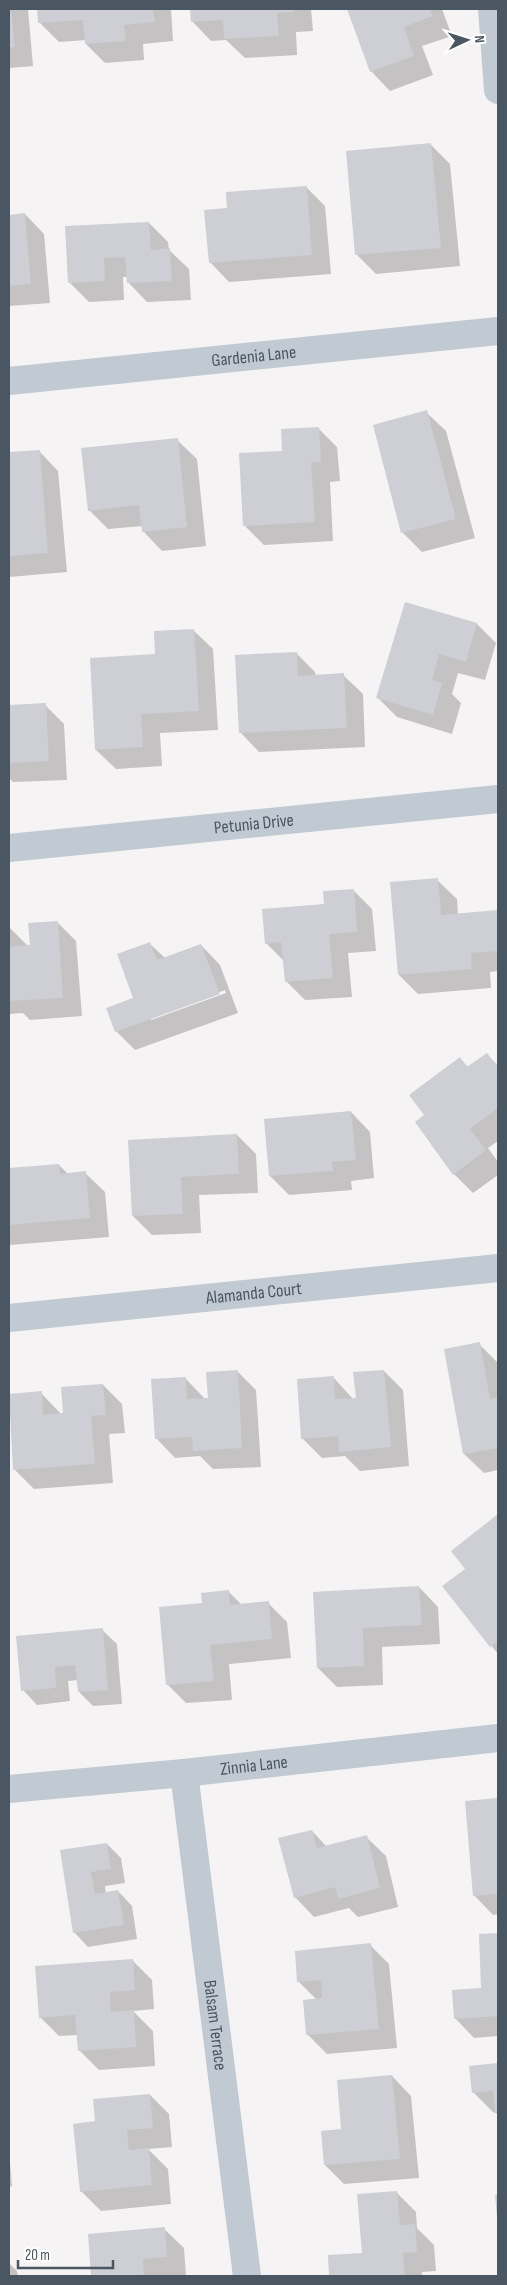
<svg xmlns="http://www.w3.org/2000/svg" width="507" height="2285" viewBox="0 0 507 2285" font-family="'Sofia Sans Condensed',sans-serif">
<rect width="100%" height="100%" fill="#f5f3f3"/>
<path fill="#0003" fill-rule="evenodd" d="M9 9H28L33 66 9 68Z
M38 9H171L173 41 143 44 144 60 105 63 86 44V40L59 42 40 23Z
M191 9H311L313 31 296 32 297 55 245 58 226 40 211 41 192 21Z
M348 9H442L452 36 422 46 433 75 390 91 371 71Z
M430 144 450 164 460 266 376 274 357 255 347 152Z
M306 187 325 206 331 274 229 282 210 262 228 209Z
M25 214 44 234 50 303 9 306V216Z
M149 223 168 242 169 250 189 269 191 300 147 302 128 282 127 277H123L124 300 89 302 70 283Z
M426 412 446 431 475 538 422 552 403 533 374 426Z
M318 428 337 447 340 481 330 482 333 541 264 545 245 526 283 452Z
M177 440 197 459 206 546 162 551 143 531 142 526 108 529 89 510Z
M39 451 58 471 67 572 9 577V453Z
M477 624 496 643 485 680 458 673 452 694 461 703 452 734 397 717 378 698Z
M193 630 213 649 218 730 160 733 162 766 116 769 96 750Z
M296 653 315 672 316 676 343 675 363 694 365 747 259 752 240 732Z
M45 705 64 724 67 780 13 782 9 778V706Z
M437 880 457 899 458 915 498 911V971L490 972 491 988 418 994 399 975Z
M353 890 372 909 376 951 348 953 352 997 305 1000 286 981 284 961 266 943Z
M57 922 76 941 82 1016 30 1020 23 1013 9 1014V927L27 945 32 946Z
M150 944 165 958 201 945 220 965 238 1013 135 1050 116 1031 134 999ZM225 990 226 993 151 1020V1017Z
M487 1054 498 1066V1141L488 1148 498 1162V1175L473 1193 454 1174 426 1115 460 1059 469 1068Z
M351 1112 370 1132 374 1178 351 1181 352 1190 289 1195 270 1176Z
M237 1135 256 1154 258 1193 199 1195 201 1233 152 1235 133 1216 129 1141Z
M59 1165 68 1174 85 1173 105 1192 109 1237 10 1245 9 1169Z
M479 1344 498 1363V1470L484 1473 464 1454Z
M237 1371 256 1390 261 1467 213 1469 200 1456 175 1458 156 1438 186 1379 205 1399H209Z
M384 1371 403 1390 409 1466 360 1471 345 1456 322 1458 303 1439 333 1377 353 1399H357Z
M103 1385 122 1404 125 1433 109 1434 113 1483 34 1489 15 1470 9 1396 41 1393 61 1414H65Z
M498 1515V1654L444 1587 467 1569 453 1552Z
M419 1587 438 1607 440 1644 382 1647 383 1685 337 1687 318 1668 314 1593Z
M229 1592 242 1605 268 1603 287 1622 291 1658 229 1664 232 1700 186 1703 167 1684 203 1604Z
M102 1630 117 1644 122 1704 93 1706 79 1692 78 1680 68 1681 70 1701 37 1705 23 1690Z
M498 1799V1914L493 1915 474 1895 466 1802Z
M312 1831 327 1847 366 1837 386 1856 398 1907 358 1917 349 1908 314 1917 295 1897Z
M107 1844 121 1858 125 1883 105 1886 106 1893 118 1891 132 1906 137 1939 88 1947 74 1932 61 1851Z
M498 1934V2036L474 2038 455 2018 483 1989 480 1936Z
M370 1945 389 1964 397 2048 327 2054 308 2035 304 2001 317 2000 299 1982 296 1952Z
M132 1960 152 1980 154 2009 133 2011 153 2031 155 2066 99 2070 80 2051 78 2035 59 2036 40 2017Z
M498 2064V2114L493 2112 473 2092 471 2067Z
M392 2076 411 2096 419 2178 344 2184 325 2165 342 2130Z
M150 2095 169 2114 172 2147 148 2149 168 2169 171 2204 101 2211 81 2191 96 2122Z
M9 2152 12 2186 9 2187Z
M396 2192 416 2212 417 2228 434 2245 436 2271 422 2272V2276H331L329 2256 363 2254Z
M164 2229 184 2248 186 2276H93L89 2235Z
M9 2263 17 2271 18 2276H9Z"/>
<path fill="#cdcfd5" d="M9 9H11L15 47 9 48Z
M37 9H153L155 22 124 25 126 41 85 44 83 20 38 23Z
M190 9H294V12L277 13 279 36 224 39 223 20 191 22Z
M347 9H430L433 16 404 27 414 56 370 72Z
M431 143 441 248 355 255 346 151Z
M307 186 312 255 209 263 204 210 227 208 226 192Z
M25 213 31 284 9 286V215Z
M149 222 151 250 170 248 172 281 127 283 125 257 104 258 105 281 68 283 65 226Z
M427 410 456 519 401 533 373 425Z
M319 427 321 462 311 463 315 522 243 526 239 453 282 451 281 429Z
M178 438 187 527 142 532 139 505 88 511 81 448Z
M40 450 48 553 9 556V452Z
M405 602 477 623 466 662 439 654 432 680 442 683 433 715 376 698Z
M194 629 199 711 141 714 143 747 95 750 90 658 155 654 154 631Z
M297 652 298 676 344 673 347 728 239 733 235 655Z
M46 703 49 761 9 763V705Z
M438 878 441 915 498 910V951L471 953 472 969 398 975 390 882Z
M354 889 357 932 329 934 333 978 285 982 281 942 265 944 262 909 324 904 323 891Z
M58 921 63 998 9 1001V947L30 945 28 923Z
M150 942 157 960 201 944 220 994 115 1032 106 1008 133 998 117 954Z
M487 1053 498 1068V1108L470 1129 486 1150 453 1175 415 1122 424 1115 409 1095 460 1057 467 1067Z
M351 1111 356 1160 332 1162 333 1171 269 1176 264 1119Z
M237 1134 239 1174 181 1177 183 1214 132 1216 128 1140Z
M59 1164 60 1174 86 1171 90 1218 9 1225V1168Z
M480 1342 490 1399 498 1397V1448L463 1454 444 1349Z
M238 1370 242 1448 193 1451 192 1437 155 1439 151 1379 186 1377 187 1399 208 1398 206 1372Z
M384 1370 391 1447 339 1452 338 1436 301 1439 297 1379 334 1376 335 1399 356 1398 353 1372Z
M103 1384 106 1415 91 1416 95 1464 13 1470 9 1394 42 1391 43 1415 63 1413 61 1387Z
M498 1514V1641L490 1647 442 1586 465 1569 451 1551Z
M419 1586 422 1625 363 1628 364 1666 317 1668 313 1592Z
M229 1590 230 1605 269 1601 272 1639 210 1645 214 1681 166 1685 159 1607 202 1603 201 1593Z
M103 1628 108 1690 78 1692 75 1665 55 1667 56 1688 21 1691 16 1636Z
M498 1798V1894L473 1896 465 1801Z
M312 1830 317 1848 367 1835 380 1888 338 1899 335 1887 294 1898 278 1838Z
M107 1843 111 1869 91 1872 95 1894 118 1890 124 1925 73 1933 60 1850Z
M498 1933V2016L454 2019 452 1990 481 1988 479 1934Z
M371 1943 379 2029 306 2035 303 2000 322 1998 321 1980 297 1982 295 1951Z
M133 1959 135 1990 110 1992 111 2012 134 2010 136 2047 78 2051 75 2015 39 2018 35 1966Z
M498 2063V2112H495L493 2091 472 2093 469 2066Z
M392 2075 400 2159 324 2165 321 2131 341 2129 337 2080Z
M150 2094 153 2128 127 2130 129 2150 149 2148 152 2185 80 2192 73 2124 95 2121 93 2099Z
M397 2191 400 2225 415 2224 417 2252 403 2253 405 2276H329L328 2255 362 2253 357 2194Z
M498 2194V2217H497L495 2195Z
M165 2227 167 2257 143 2259 144 2276H91L88 2234Z"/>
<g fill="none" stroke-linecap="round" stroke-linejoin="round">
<g stroke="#c1cad2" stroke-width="28">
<path d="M492 9 498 90"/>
<path id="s1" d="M9 381 498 331"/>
<path id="s2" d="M9 848 498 799"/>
<path id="s3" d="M9 1318 498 1268"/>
<path id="s4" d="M184 1773 247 2276"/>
<path id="s5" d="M9 1789 184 1773 498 1738"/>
</g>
</g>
<g text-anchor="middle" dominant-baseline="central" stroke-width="4" stroke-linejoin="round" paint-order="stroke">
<g font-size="18" fill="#4a5661" stroke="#fff">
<text stroke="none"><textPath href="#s1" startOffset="246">Gardenia Lane</textPath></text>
<text stroke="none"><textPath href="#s2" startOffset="246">Petunia Drive</textPath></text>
<text stroke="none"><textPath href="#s3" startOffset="246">Alamanda Court</textPath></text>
<text stroke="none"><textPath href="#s5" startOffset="246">Zinnia Lane</textPath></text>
<text stroke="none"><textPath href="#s4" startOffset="254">Balsam Terrace</textPath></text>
</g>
</g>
<rect width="507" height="2285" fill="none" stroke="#4a5661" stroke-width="20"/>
<g transform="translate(467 40) rotate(86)" stroke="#ffffff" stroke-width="4" paint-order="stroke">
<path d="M0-4L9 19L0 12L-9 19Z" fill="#4a5661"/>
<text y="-8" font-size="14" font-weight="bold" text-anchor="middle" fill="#4a5661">N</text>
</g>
<path d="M18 2260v8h95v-8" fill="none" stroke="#4a5661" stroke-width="2.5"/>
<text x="25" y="2260" font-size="15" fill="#4a5661" stroke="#ffffff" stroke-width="4" paint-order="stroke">20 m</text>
</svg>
